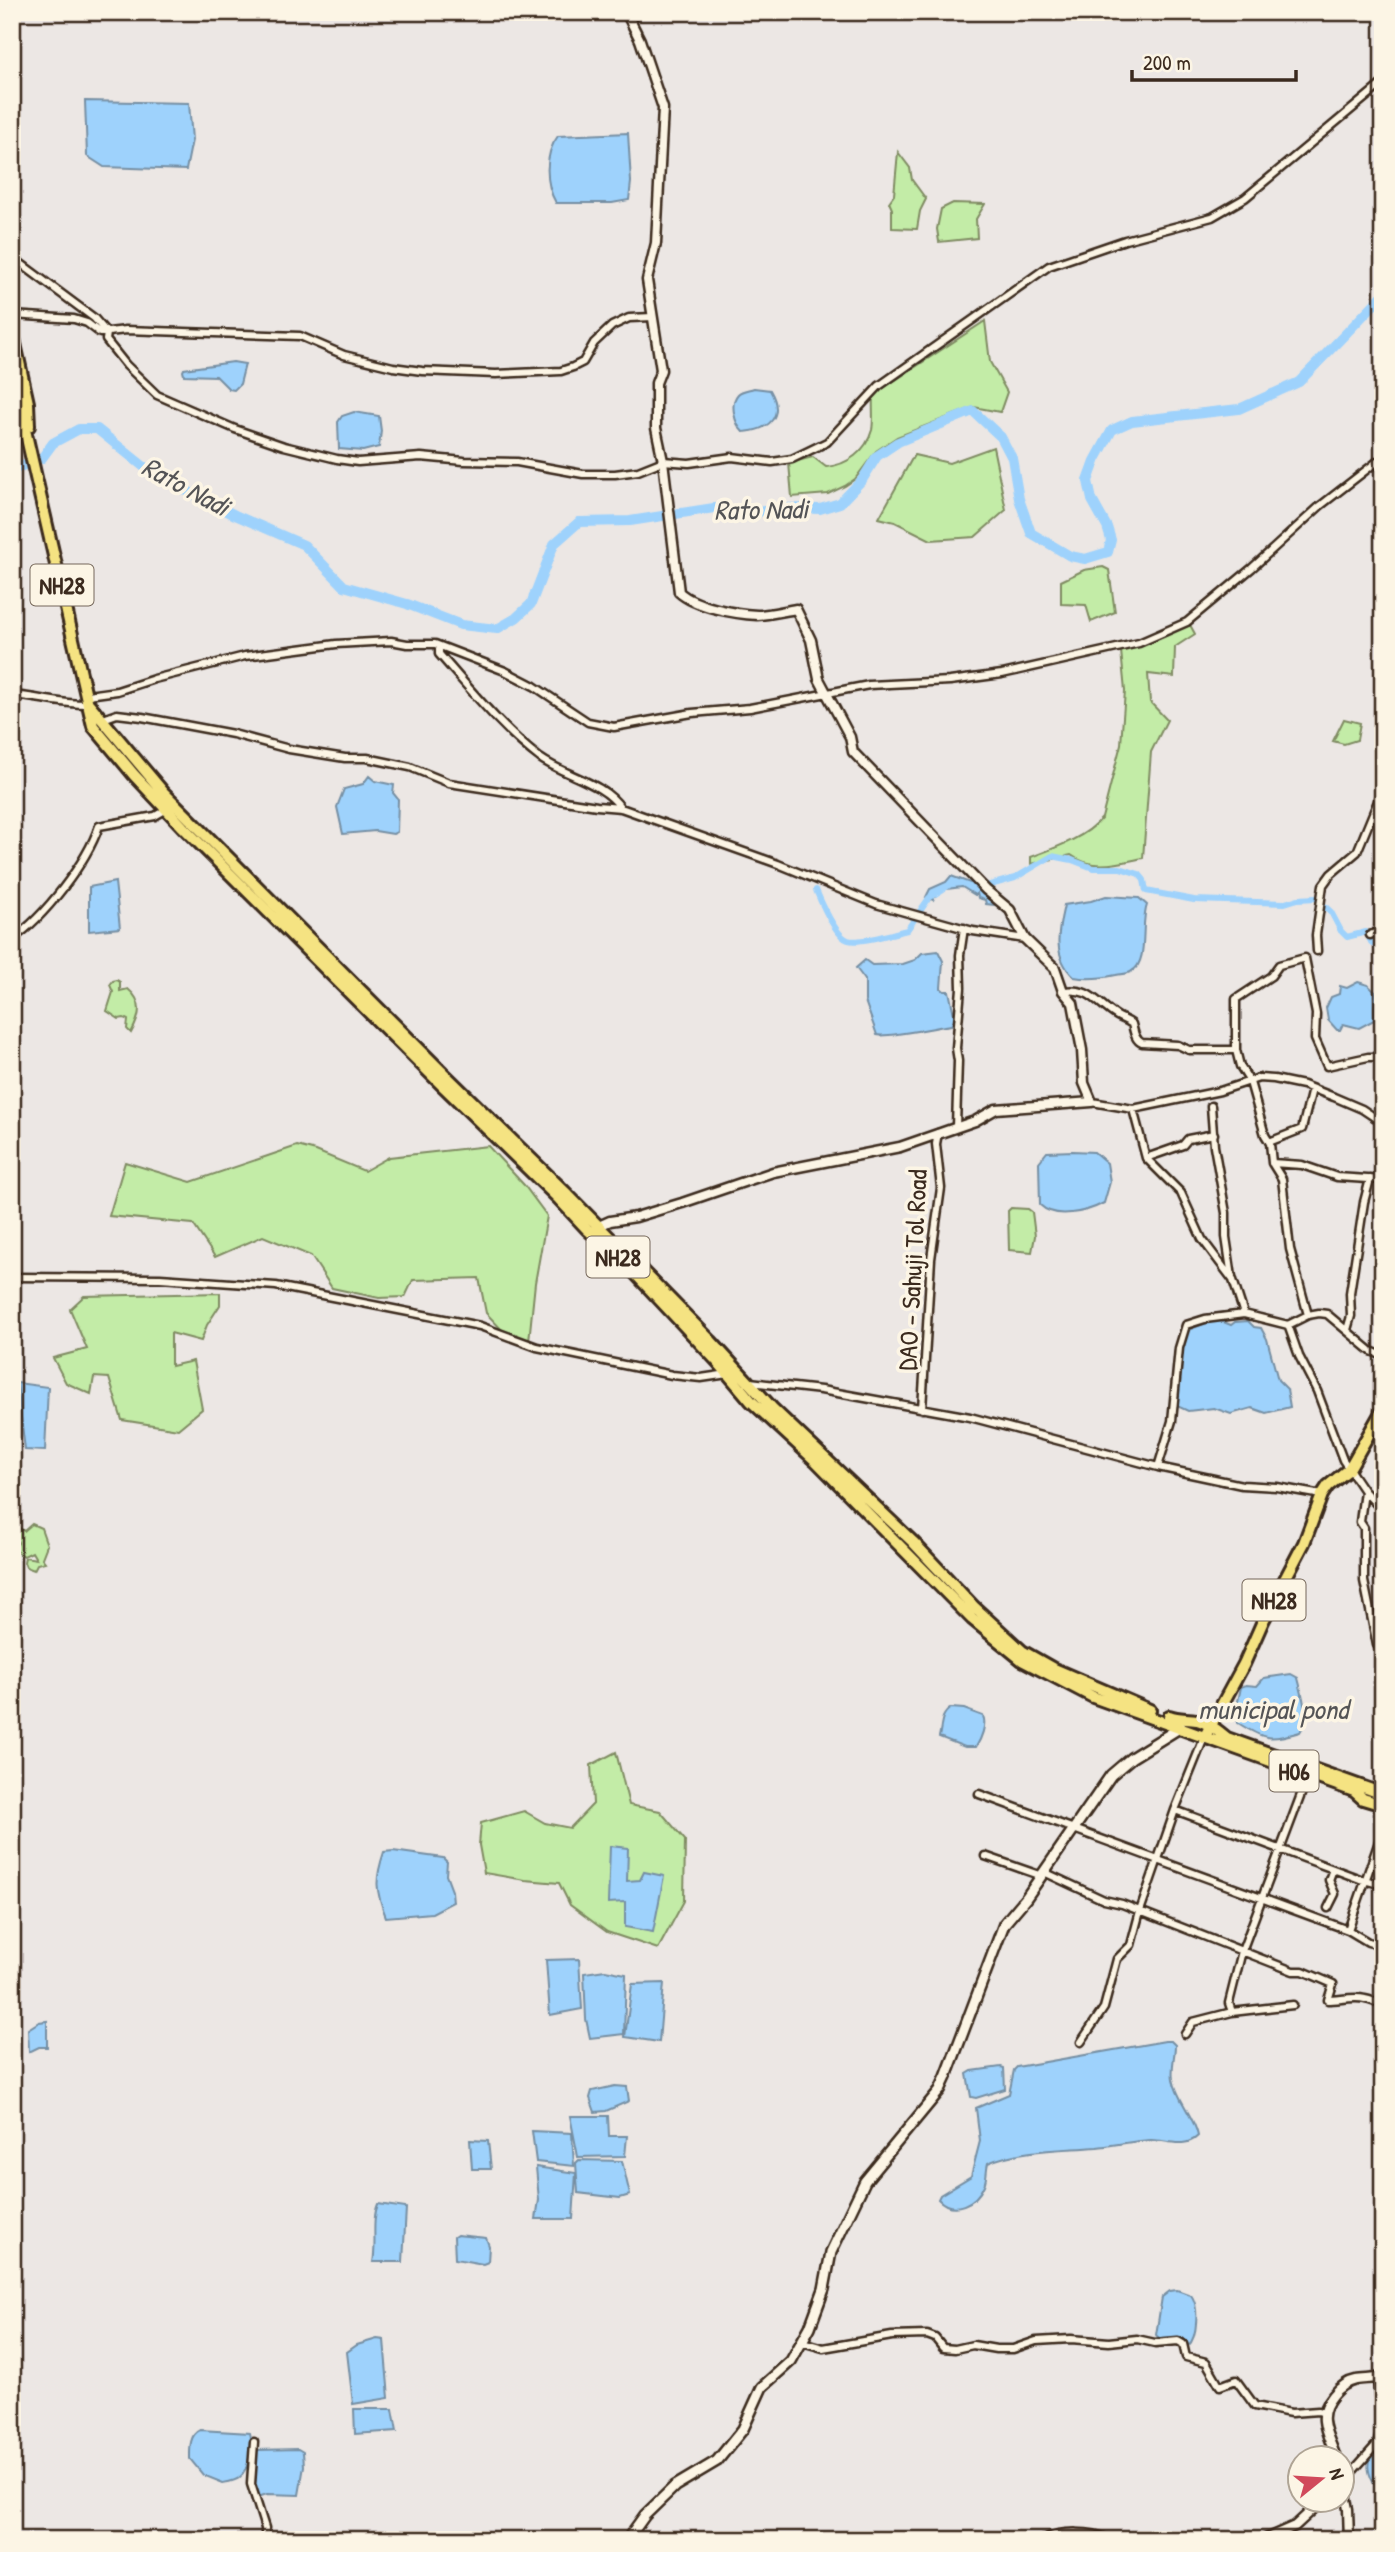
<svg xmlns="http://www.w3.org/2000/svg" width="1395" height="2552" viewBox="0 0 1395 2552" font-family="'Patrick Hand',sans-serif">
<rect width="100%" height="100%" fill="#ece7e4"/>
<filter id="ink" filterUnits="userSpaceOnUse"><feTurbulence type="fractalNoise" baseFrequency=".0143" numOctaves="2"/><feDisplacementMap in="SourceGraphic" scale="14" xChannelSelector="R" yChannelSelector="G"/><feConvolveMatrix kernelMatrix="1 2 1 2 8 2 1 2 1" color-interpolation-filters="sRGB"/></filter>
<g filter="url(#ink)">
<path fill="#c3eca7" stroke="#7f8b62" stroke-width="2" d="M898 152 910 168 912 180 926 199 920 211 917 229 892 228V209L889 202 894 195Z
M953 203 985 204 976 219 977 238 939 242 937 229 941 209Z
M985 321 990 362 1007 392 1000 412 974 407 897 437 876 451 855 479 845 486 828 494 792 497 789 463 813 457 826 467C847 465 866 452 872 430 874 420 872 406 873 395Z
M993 447 1006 510 975 537 931 540 895 522 879 518 914 455 949 463Z
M1103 567 1109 570 1115 612 1091 622 1086 605 1061 604V581L1084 570Z
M1189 623 1195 634 1175 647 1174 677 1148 674 1150 702 1167 720 1151 752 1143 858C1119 863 1092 871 1071 855L1031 864V857C1055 848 1085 838 1102 818L1121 744 1125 691 1121 651 1155 640Z
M1344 719 1360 723 1357 740 1344 744 1333 741Z
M117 980 120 982V991L128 989C144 1002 140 1017 131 1033L127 1029 128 1020 124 1018 119 1019 107 1011 113 992 110 985 113 981Z
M297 1146 316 1151 364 1171 389 1157 488 1146 524 1185 547 1216 535 1283 529 1341 503 1331 486 1313 479 1278 413 1280 405 1297 379 1298 332 1288 311 1256 263 1236 215 1257 193 1224 109 1216 125 1162 191 1182Z
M1011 1208 1028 1209 1032 1212 1035 1236 1032 1252 1009 1250 1008 1211Z
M220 1293V1305L207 1325 201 1341 171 1333V1366L193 1361 202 1409 178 1429 122 1420 109 1378 94 1377 91 1394 66 1383 53 1358 87 1349 70 1309 84 1296Z
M32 1524 41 1528 47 1545 42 1558 45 1562 37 1564 34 1570 26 1567 24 1562 25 1557 36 1559 32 1552 24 1556 18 1553 15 1548 18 1543 15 1534 18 1527 24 1531Z
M616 1752 629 1805 660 1811 685 1840 684 1901 658 1949 607 1932 570 1905 559 1883 525 1880 484 1873 479 1845 481 1823 524 1811 545 1823 570 1828 593 1804 591 1765Z"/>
<path fill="#9ed2fc" stroke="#768fa3" stroke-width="2" d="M85 101 189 103 192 140 186 170 104 167 87 156Z
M628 133 631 182 629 200 612 203H556C545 184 544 154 558 136Z
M233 362 245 364 240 384 234 390 229 389 216 376 184 375 183 371 184 369Z
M754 388 770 390C785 416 770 430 743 432 735 424 729 404 738 394 742 390 749 390 754 388Z
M354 412 379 416 381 431 379 447 363 451 339 449 338 422 342 416Z
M369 776 375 781 394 785 393 793 398 799 397 832 393 834 375 831 343 834 337 807 344 789 363 784Z
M951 876 970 883 975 880 996 899 994 905 986 904 985 900 978 898 977 893 975 895 962 887 939 890 933 900 926 897 930 889 946 882Z
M115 882 120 928 89 931V887Z
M1106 896 1139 898 1147 905C1140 923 1149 962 1132 971 1127 975 1122 973 1116 975 1102 978 1089 980 1074 977 1052 956 1058 931 1064 905L1091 901Z
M938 951 943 961 941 988 944 991H949L955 1019 951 1025C937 1027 886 1038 877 1035L865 1001V980L856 968 865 960 872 965 903 964 915 960 922 953Z
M1358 982 1368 985 1375 992C1377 1002 1372 1008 1376 1019L1359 1028 1343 1024 1340 1030H1337L1328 1020 1326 1008 1331 997 1339 994 1340 986 1347 988Z
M1073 1151 1094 1152 1107 1163 1110 1182 1104 1203C1087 1212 1055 1220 1040 1205L1039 1162 1047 1152Z
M1216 1319 1231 1325 1235 1322 1248 1321 1254 1327 1261 1328 1267 1339 1278 1380 1287 1389 1290 1407 1266 1413 1252 1408 1231 1414 1214 1408 1188 1411 1177 1406 1184 1337 1188 1330Z
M17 1383 48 1387 45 1451 25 1450Z
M1291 1674 1298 1678C1302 1694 1310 1718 1300 1732 1270 1741 1265 1740 1238 1723L1237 1706 1241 1687 1246 1685 1257 1686 1264 1678Z
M951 1708 964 1709 983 1716C987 1725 981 1739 976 1747H965L939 1737C942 1725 940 1715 951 1708Z
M610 1846 628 1848 627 1881 640 1880 644 1872 664 1876 653 1932 625 1927V1902L608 1903Z
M393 1851 443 1858 447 1862 446 1875 452 1891 453 1902 432 1913 386 1917C375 1890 375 1879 384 1852Z
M579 1959 582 2009 550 2015 546 1960Z
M605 1970 626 1974 624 2034 590 2038 586 2019 584 1973Z
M664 1983 659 2042 625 2037 632 1984Z
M47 2021V2047H39L29 2052 28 2029 39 2022Z
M1165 2041H1171L1175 2045C1175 2056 1171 2068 1173 2079 1177 2100 1195 2118 1198 2136 1185 2149 1167 2140 1151 2140 1133 2141 1115 2145 1097 2147 1062 2150 1021 2149 988 2163 986 2170 987 2179 984 2185 976 2204 953 2215 938 2199L940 2195 971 2176 980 2141 976 2108 1009 2094 1014 2070 1017 2067Z
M1001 2067 1004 2068 1005 2089 976 2098 971 2097 967 2074 972 2071Z
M615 2086 627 2087 629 2101 606 2111 595 2112 590 2098 592 2091Z
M570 2116H608L609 2136H627L625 2156 578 2157Z
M532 2131 572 2133 574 2166 536 2162Z
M470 2140 488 2141 491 2169H472Z
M579 2160 622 2161 630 2195 620 2198 578 2193 576 2163Z
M536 2167 576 2173 573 2219H536L539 2200Z
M378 2204 406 2208 403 2262H373C377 2244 371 2221 378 2204Z
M457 2235 486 2238 489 2246 488 2262 483 2264 455 2259 454 2237Z
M1177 2290 1191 2295C1199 2305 1198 2337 1188 2346L1184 2338H1159L1156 2335 1162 2297 1170 2291Z
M377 2339 384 2340 389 2398 353 2404 347 2352 357 2345Z
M354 2409H393L397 2431 355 2434Z
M200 2430 250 2433C253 2442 249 2471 240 2477 236 2481 229 2482 223 2483L203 2475 190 2459C190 2449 189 2435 200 2430Z
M1383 2446V2488H1377C1368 2476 1364 2461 1375 2449Z
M298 2449 303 2452 304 2466 299 2495 267 2494 258 2497C250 2484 255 2465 257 2450Z"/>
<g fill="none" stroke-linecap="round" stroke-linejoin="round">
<path stroke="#9ed2fc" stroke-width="6" d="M983 887 1015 878 1052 856 1072 860 1093 868H1120L1139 874 1144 880 1146 891 1194 900 1285 903 1298 899 1316 898 1331 912 1341 931 1347 937 1366 932 1371 942 1383 952
M816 890C821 902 836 936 848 940 860 944 894 933 907 930L929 898 948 886"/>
<path stroke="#9ed2fc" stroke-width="10" d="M12 470 42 458 53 443 79 429H97L153 474 235 515 304 545 344 586 407 604 461 625 497 629 516 618 531 604 554 544 579 522 630 521 714 508 747 513 790 508 820 509 840 503 862 480 877 456 898 442 973 411 1001 437 1012 458 1019 499 1031 533 1070 556 1085 559 1108 552 1111 540 1107 527 1092 500 1088 481 1096 459 1112 430 1132 421 1239 409 1299 382 1383 295"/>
<g stroke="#3b2a1e" stroke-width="11">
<path id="minor" d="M12 257 94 318 107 333 106 340 126 365 157 395 235 429 284 446 337 459 358 462 421 457 464 461 517 462 583 474H615L638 471 663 461 689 463 732 457 772 462 792 459 827 442 879 386 1049 266 1125 240 1212 217 1245 198 1383 83
M12 315 74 319 87 323 100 333 126 330 300 336 344 355 393 367 422 371 496 374 561 371 573 367 583 362 594 343 612 326 629 318 653 317
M439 646V654C471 690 502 729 540 758 565 776 603 782 621 808
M12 695C38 697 64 705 89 704
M88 695 117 691 154 679 245 656 336 644 391 641 407 644H435L461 654 505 671 534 686 588 722 614 727 692 713 750 708 869 685 950 681 1002 674 1139 643 1187 622 1252 568 1320 506 1383 457
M103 719 117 714 142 717 233 734 289 749 345 758H367L410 767 449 783 597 806 621 808 778 864 876 904 973 931 1025 939
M1370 935 1383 930
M12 939C44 918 87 862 99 826L155 816 167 809
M1317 951 1316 935 1323 885 1331 874 1357 852 1383 789
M1063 991C1091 987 1096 1003 1117 1016 1122 1019 1127 1020 1132 1024 1134 1032 1135 1040 1142 1043L1178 1045 1189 1050H1236L1240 1066 1250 1082 1265 1135 1270 1143 1272 1163 1282 1179 1290 1249 1308 1315 1319 1313 1327 1314 1371 1351 1383 1356
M1236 1050V999L1271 976 1279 965 1305 958 1316 1014 1315 1039 1327 1066 1368 1057H1383
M1092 1102 1133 1109 1220 1091 1259 1078 1274 1079 1303 1085 1334 1097 1362 1109 1383 1123
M1211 1106 1214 1146 1226 1213V1237L1232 1277
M1133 1109 1146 1158 1181 1193 1202 1239 1233 1280 1244 1314 1288 1325 1308 1315
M956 1127 958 1061 956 1048 961 988 960 955 964 928
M1269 1142 1302 1129 1312 1089
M1146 1158 1183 1145 1188 1139 1214 1134
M1272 1163 1302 1165 1337 1177 1383 1180
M12 1277 160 1278 276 1286 480 1326 537 1347 672 1375 701 1378 728 1374
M1288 1325 1299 1356 1317 1391 1343 1460 1364 1491 1383 1511
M1347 1330 1351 1316 1350 1293 1364 1202 1370 1179
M750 1382 821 1390 970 1417 1158 1467 1242 1485 1277 1487 1322 1495
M922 1409 931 1259 941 1188 936 1144 938 1133
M1158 1467 1172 1421 1179 1348 1186 1325 1205 1319 1244 1314
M1364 1491 1360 1522 1364 1528V1581L1377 1645 1383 1652
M979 1794 1348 1930
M1175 1810 1360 1879 1383 1885
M1383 1830 1348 1930 1368 1942 1383 1946
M985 1856 1042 1876
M1044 1872 1104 1900 1122 1904 1293 1971H1303L1333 1984 1328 2000C1340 2000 1354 1996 1365 1999 1372 2000 1376 2003 1383 2004
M1328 1908 1335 1894 1329 1880 1333 1869
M1293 2005 1232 2012 1229 2003 1242 1951 1308 1776
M1185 2034 1193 2022 1232 2012
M1081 2042 1104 2008 1117 1959 1131 1945 1140 1911 1175 1810 1204 1738
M802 2342 823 2348 892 2336 927 2335 935 2338 943 2348 955 2349 973 2345 996 2349H1013L1036 2341 1071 2339 1109 2342 1137 2339 1155 2343 1178 2341 1183 2344 1186 2357 1206 2362 1220 2386 1236 2380 1255 2406 1291 2413 1318 2411 1324 2413
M254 2442 251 2484 265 2528V2540
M1343 2482 1377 2444 1381 2431 1377 2379"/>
</g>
<g stroke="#3b2a1e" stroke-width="13">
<path id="tertiary" d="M599 1226 610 1221 636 1217 682 1203 773 1172 900 1147 975 1121 996 1109 1092 1102 1084 1083 1082 1050 1073 1003 1063 991 1055 968 1025 939 1010 910 986 890 853 752 850 737 819 679 811 640 796 609C783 611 770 615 757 615 736 614 695 607 679 592L663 461 656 428V383L661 370 647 280 656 243 663 108 640 40 626 12
M1336 2458C1332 2445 1325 2433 1324 2421 1322 2404 1340 2383 1356 2380 1365 2378 1374 2380 1383 2376
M1342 2480 1348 2509 1349 2540
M1044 2540C1061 2531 1092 2532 1109 2540
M1263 2540 1295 2526 1323 2500"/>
</g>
<g stroke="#3b2a1e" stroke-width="14">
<path id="secondary" d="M627 2540 645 2515 675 2486 717 2461 743 2429 762 2387 791 2361 810 2327 824 2289 831 2252 865 2181 940 2090 946 2077 1004 1924 1026 1898 1111 1775 1131 1758 1181 1727"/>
</g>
<g stroke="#3b2a1e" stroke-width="16">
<path id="primary" d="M1204 1738 1244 1664 1263 1621 1304 1543 1322 1495 1328 1486 1349 1469 1383 1409"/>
</g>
<g stroke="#3b2a1e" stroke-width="16">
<path id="trunk" d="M12 330 28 403 29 426
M12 373 93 726 134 775 183 827 444 1087 559 1199 587 1229 632 1270 718 1362 751 1401 815 1460 972 1619 1022 1660 1093 1697 1354 1791 1363 1799 1383 1805
M89 704 164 793 440 1070 565 1192 711 1341 772 1408 913 1542 974 1607 1022 1651 1052 1668 1150 1710
M1169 1716C1179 1720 1187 1718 1197 1720 1209 1723 1218 1731 1227 1738L1383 1794"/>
</g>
<use href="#minor" stroke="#fcf5e5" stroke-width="6"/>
<use href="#tertiary" stroke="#fcf5e5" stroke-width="8"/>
<use href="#secondary" stroke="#fcf5e5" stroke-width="9"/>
<use href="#primary" stroke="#f5e382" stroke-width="10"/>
<use href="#trunk" stroke="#f5e382" stroke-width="10"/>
</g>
</g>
<g text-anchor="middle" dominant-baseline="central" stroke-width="7" stroke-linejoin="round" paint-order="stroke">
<g fill="#fcf5e5" stroke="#75675a" stroke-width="2">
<rect x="30.5" y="564.5" width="63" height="41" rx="5"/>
<rect x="586.5" y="1236.5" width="63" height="41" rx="5"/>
<rect x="1242.5" y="1579.5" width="63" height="41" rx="5"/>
<rect x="1269.5" y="1750.5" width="49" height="41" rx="5"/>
</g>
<g font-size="24" font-weight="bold" fill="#3b2a1e">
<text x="62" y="585">NH28</text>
<text x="618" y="1257">NH28</text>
<text x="1274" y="1600">NH28</text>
<text x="1294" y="1771">H06</text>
</g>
<g font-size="26" fill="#3b2a1e" stroke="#fcf5e5">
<text transform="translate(912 1270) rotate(-87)">DAO - Sahuji Tol Road</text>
</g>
<g font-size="28" font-style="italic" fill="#545456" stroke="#fcf5e5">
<text transform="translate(186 486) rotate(28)">Rato Nadi</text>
<text transform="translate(761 509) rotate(-1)">Rato Nadi</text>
<text x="1273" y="1709">municipal pond</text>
</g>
</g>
<rect width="1395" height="2552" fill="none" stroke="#fcf5e5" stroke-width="42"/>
<rect x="21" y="21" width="1353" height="2510" fill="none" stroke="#3b2a1e" stroke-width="2.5" filter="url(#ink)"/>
<g transform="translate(1321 2479) rotate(72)"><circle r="33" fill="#fcf5e5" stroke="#afa495" stroke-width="2"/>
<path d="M0-5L12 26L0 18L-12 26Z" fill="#d1495b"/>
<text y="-10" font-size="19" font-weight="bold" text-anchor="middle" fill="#3b2a1e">N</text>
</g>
<path d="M1132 70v10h164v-10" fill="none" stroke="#3b2a1e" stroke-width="3.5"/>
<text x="1143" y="70" font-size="21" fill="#3b2a1e" stroke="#fcf5e5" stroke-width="5" paint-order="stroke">200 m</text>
</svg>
